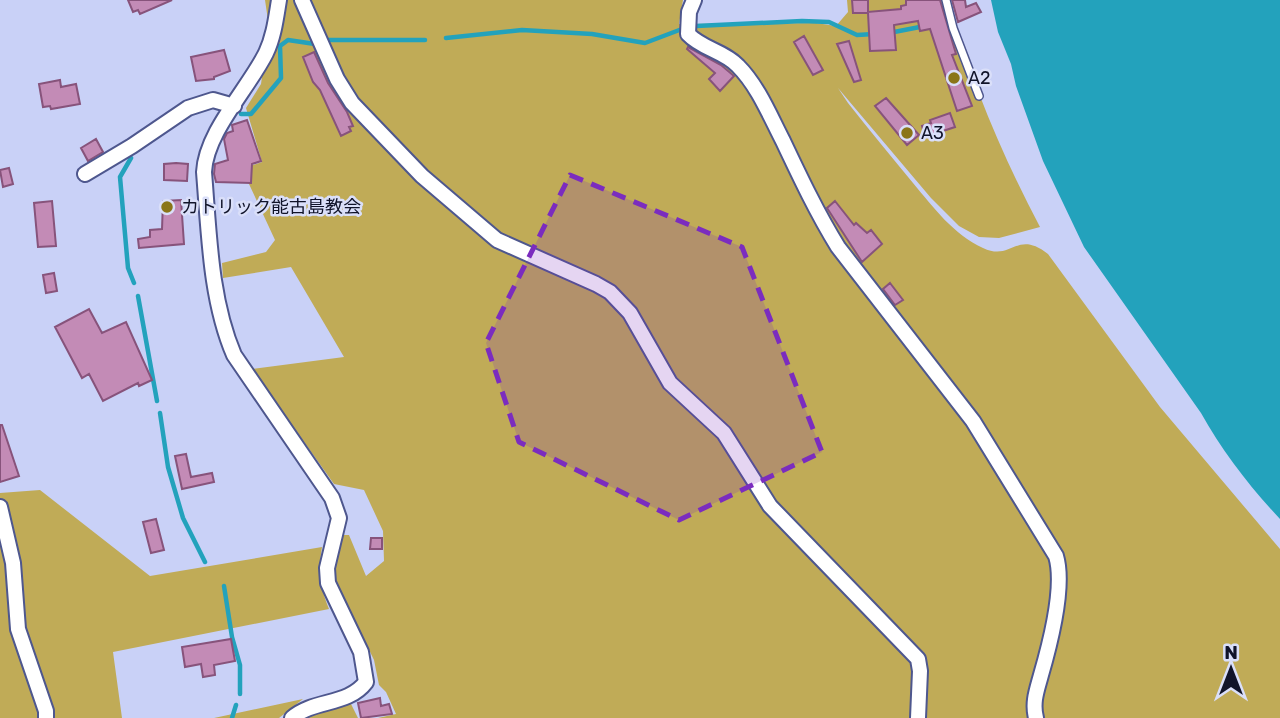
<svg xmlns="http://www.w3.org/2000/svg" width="1280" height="718" viewBox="0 0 1280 718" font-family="Rubik,'Noto Sans JP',sans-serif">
<rect width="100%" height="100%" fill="#c9d1f7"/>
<path fill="#c0ab57" d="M265 0H683L679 24 816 23 836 26 848 12 847 0H948C970 79 1002 155 1040 227L999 238 979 237 959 226 931 198 838 88 848 103C869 130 891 156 913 183 934 208 953 234 983 248 1012 262 1016 229 1048 254L1160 407 1280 549V718H378L396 714 386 692 379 685 374 660 336 581 334 567 340 535H349L366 576 384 561 383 531 364 490 334 484 252 369 344 357 291 267 223 278 222 263 266 252 275 240 242 169 262 162 246 108 261 84 269 27Z
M40 490 150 576 322 547C318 571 320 587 329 609L113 652 122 718H0V493Z
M348 698 358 718H297Z
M303 699 279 718H214Z"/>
<path fill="#23a2bc" d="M991 0H1280V519C1250 487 1222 451 1201 413L1084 247 1043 161 1016 86 1011 64 998 32Z"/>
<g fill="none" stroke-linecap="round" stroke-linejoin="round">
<path stroke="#23a2bc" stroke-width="4.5" d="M696 26 802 21 829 22 857 35 874 34
M889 33 925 26
M446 38 522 30 592 34 645 43 682 29
M326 40H425
M241 114H251L281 78 280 46 288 40 315 44
M131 158 120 177 128 268 134 283
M138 296 157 401
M160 413 168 467 183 518 205 562
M224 586 232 637 240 665V694
M232 718 236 705"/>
</g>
<path fill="#c38bb6" stroke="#87537b" stroke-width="2" d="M128 0H172L140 14 138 10 133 12Z
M852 0H868V12L901 9V6L906 5V0H940L956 54 952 55 972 106 957 111 930 29 920 31 918 21 894 25 896 50 870 51 868 13H853Z
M952 0H965L966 7 976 3 981 12 958 22Z
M804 36 823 70 813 75 794 42Z
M849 41 861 80 854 82 837 44Z
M688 47 721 65 734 76 720 91 709 79 715 73 687 49Z
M224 50 230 71 214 77V79L196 81 191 57Z
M314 52 328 83 347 112 353 126 349 127 351 131 341 136 320 90 313 82 303 57Z
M60 80 61 87 76 84 80 104 51 109 50 106 43 107 39 84Z
M886 98 919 135 907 145 875 106Z
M950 113 955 127 925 137 922 126 931 123 930 120Z
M247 120 261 161 252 164 251 183 216 182 214 174 215 164 228 160 224 139 227 133 233 131 232 125Z
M96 139 103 152 88 161 81 148Z
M176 163 188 164 187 181 164 180V164Z
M9 168 13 184 3 187 0 170Z
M181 200 184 244 139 248 138 239 150 237V230L162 229 163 201Z
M52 201 56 246 38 247 34 203Z
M835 201 854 225 856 223 867 233 871 230 882 244 862 262 827 208Z
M54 273 57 291 46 293 43 275Z
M890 283 903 300 895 305 883 289Z
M89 309 102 333 126 322 152 380 139 386 138 383 103 401 89 374 82 378 55 327Z
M0 425H2L19 476 0 482Z
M186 454 191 477 212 473 214 482 182 489 175 456Z
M156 519 164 550 151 553 143 522Z
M371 538H382V549H370Z
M231 639 235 661 214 665 215 675 203 677 201 664 185 667 182 647Z
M380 698 381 706 389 704 392 714 361 718 358 703Z"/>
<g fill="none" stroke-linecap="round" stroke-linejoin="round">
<g stroke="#4e578e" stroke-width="10">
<path id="service" d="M946 0 953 28 979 96"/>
</g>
<g stroke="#4e578e" stroke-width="18">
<path id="minor" d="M279 0C276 18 274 36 266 53 248 89 206 132 204 172 209 232 210 299 234 355L332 498 339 518 327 568 328 583 361 652 366 682C348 706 314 699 292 718
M302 0 337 79 352 103 422 176 497 240 596 284 610 292 630 313 670 383 724 433 770 506 918 659 920 671 918 718
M694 0 689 12 688 34C702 49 724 51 738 66 758 86 770 116 783 141 800 177 817 213 838 247L973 421 1056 556C1065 586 1050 644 1041 675 1037 690 1032 702 1036 718
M85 174 132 146 188 108 213 100 234 106
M0 507 13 563 18 629 46 711V718"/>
</g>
<use href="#service" stroke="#fff" stroke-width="7"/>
<use href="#minor" stroke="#fff" stroke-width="14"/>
</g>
<path fill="#7b2cbf" fill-opacity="0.2" stroke="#7b2cbf" stroke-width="5" stroke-dasharray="14 9" stroke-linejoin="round" d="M570 175 742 247 822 452 679 520 519 442 486 343Z"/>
<g fill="#8a7518" stroke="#dadff9" stroke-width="2.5">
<circle cx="954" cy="78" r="7"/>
<circle cx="907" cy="133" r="7"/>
<circle cx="167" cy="207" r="7"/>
</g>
<g text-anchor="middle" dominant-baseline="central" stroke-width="5" stroke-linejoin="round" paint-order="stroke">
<g font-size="18" fill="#101329" stroke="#dadff9" text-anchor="start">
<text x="968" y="78">A2</text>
<text x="921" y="133">A3</text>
<text x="181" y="207">カトリック能古島教会</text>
</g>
</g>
<g transform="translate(1231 669)" stroke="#dadff9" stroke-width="5" paint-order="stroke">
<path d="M0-5L12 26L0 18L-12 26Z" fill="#101329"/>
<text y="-10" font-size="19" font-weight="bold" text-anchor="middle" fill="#101329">N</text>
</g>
</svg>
